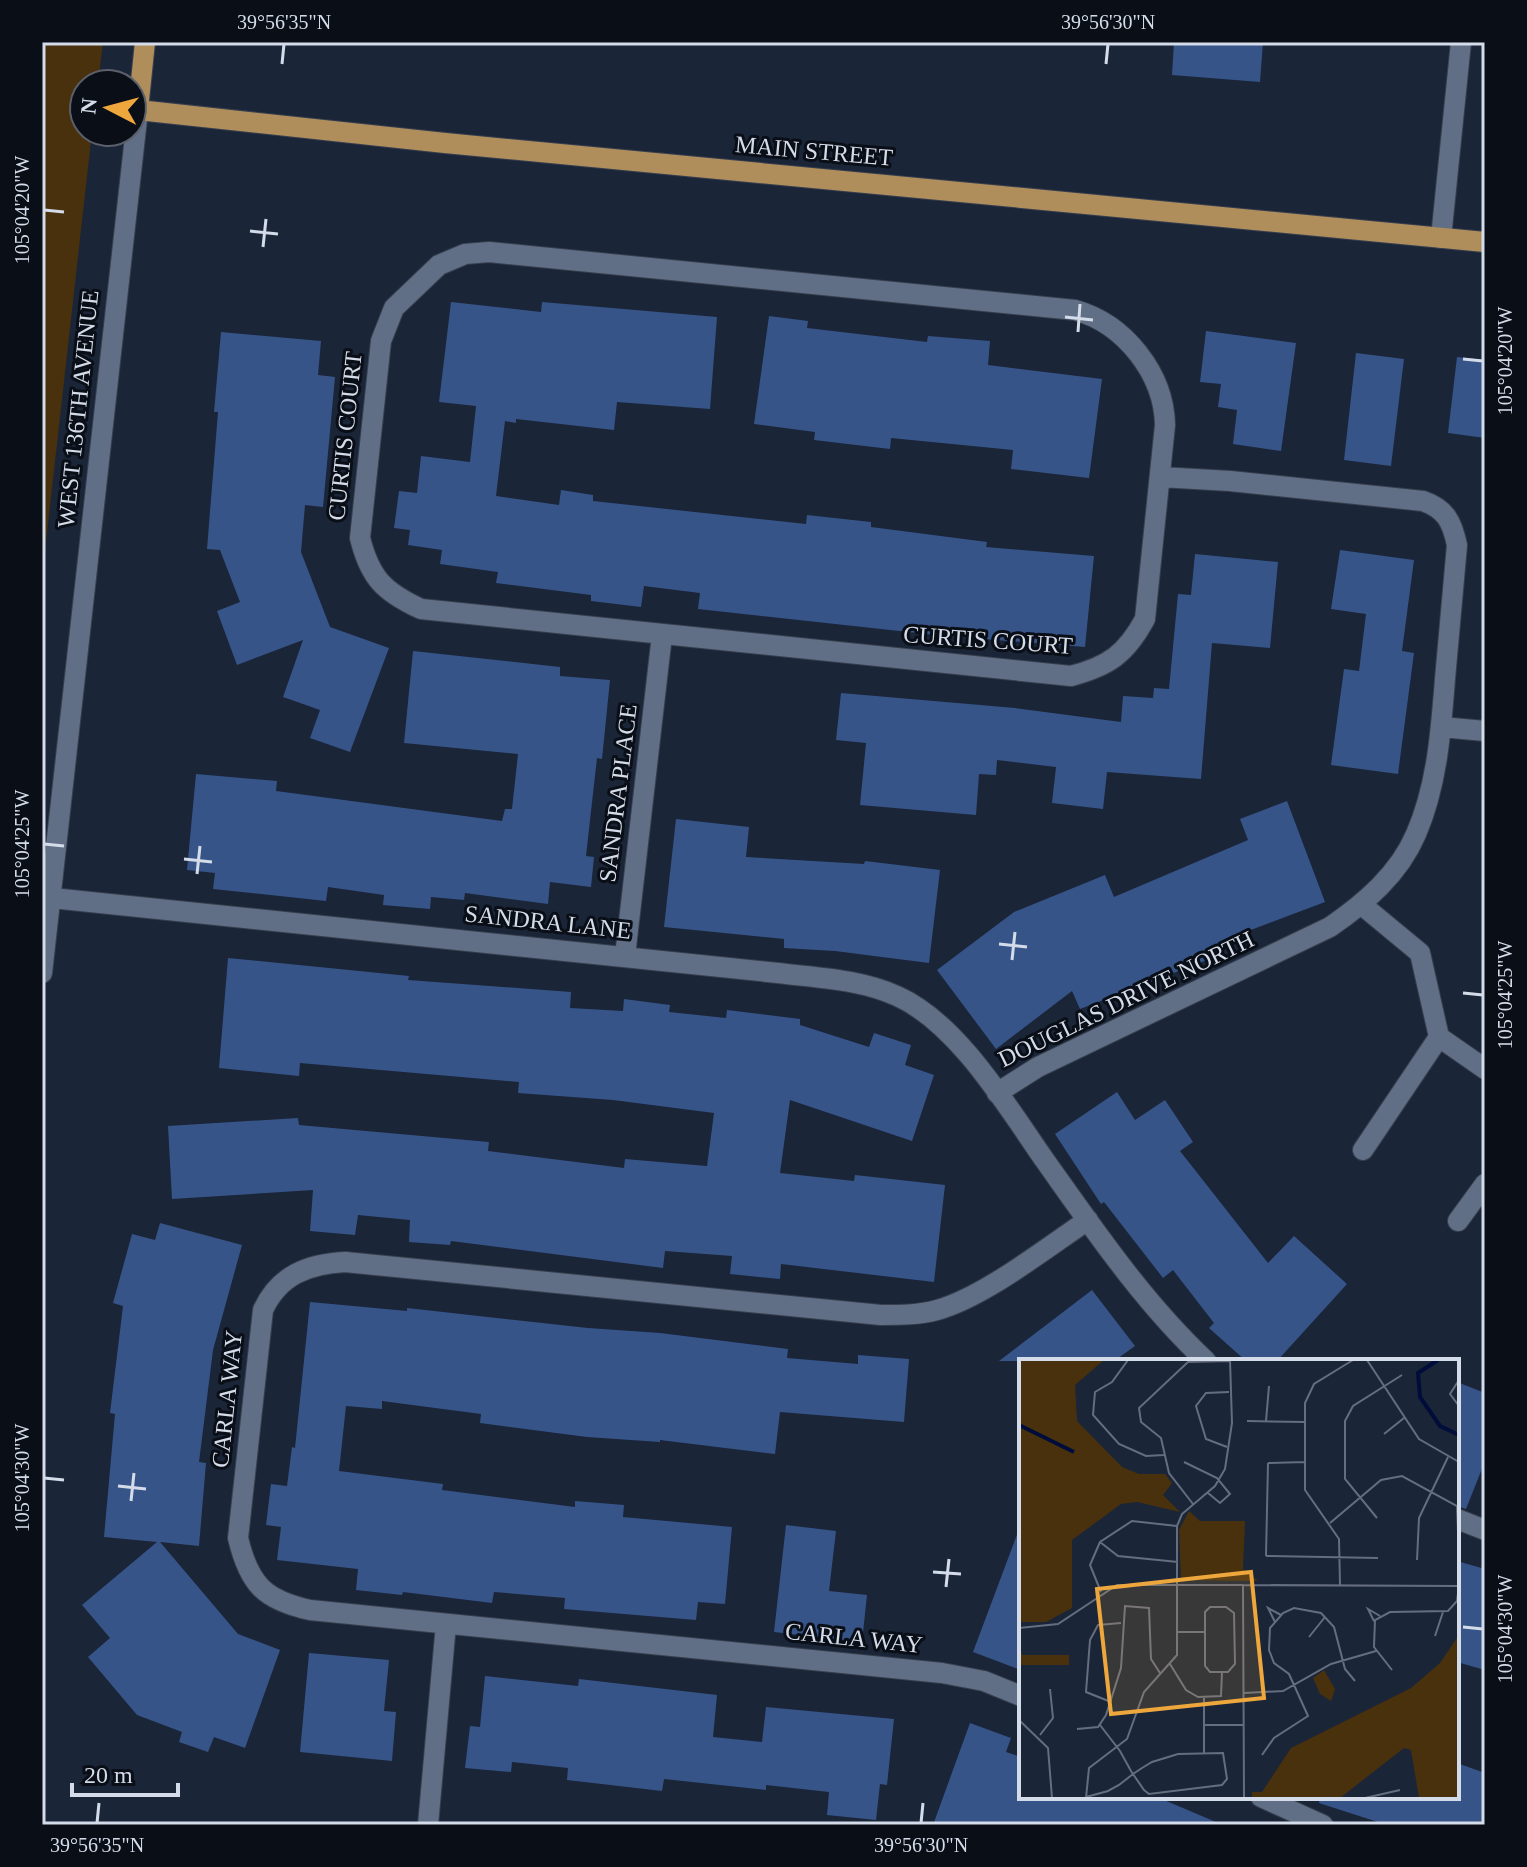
<svg xmlns="http://www.w3.org/2000/svg" width="1527" height="1867" viewBox="0 0 1527 1867" font-family="'Times New Roman',serif">
<rect width="100%" height="100%" fill="#1a2538"/>
<path fill="#49310d" d="M42 42H103L98 84H84V132H92L42 577Z"/>
<path fill="#375488" d="M1174 42H1263L1260 82 1172 75Z
M451 302 541 312 542 302 717 317 710 409 617 402 614 430 516 419V423L505 421 496 496 559 505 561 490 593 495V501L806 524 807 515 871 522V527L987 542 986 547 1094 556 1085 647 945 636 698 609 700 593 644 586 641 607 591 601V595L496 583 498 572 440 564 442 550 408 545 410 530 394 528 399 491 417 493 421 456 470 462 476 406 439 402Z
M769 316 808 321 807 328 927 342 928 336 990 341 988 365 1102 379 1089 478 1011 469 1013 450 891 438 890 449 814 440 815 432 754 424Z
M1206 331 1296 343 1281 451 1233 444 1237 410 1218 407 1221 384 1200 382Z
M221 332 321 341 318 375 335 377 323 507 305 505 301 552 330 627 389 648 350 752 310 738 320 710 283 697 303 640 237 665 217 611 240 602 220 550 207 549 218 412H214Z
M1356 353 1404 359 1391 466 1344 460Z
M1457 357 1485 360V438L1448 433Z
M1340 550 1414 560 1402 651 1414 653 1398 774 1331 765 1344 669 1359 671 1366 614 1331 609Z
M1195 554 1278 562 1270 648 1212 643 1201 779 1107 772 1103 809 1052 803 1056 767 997 760 996 775 979 774 976 815 860 805 866 743 836 740 841 693 1015 708 1121 722 1123 696 1153 698 1154 688 1169 689 1178 594 1191 595Z
M413 651 560 667V676L610 680 602 759 597 758 586 856 594 857 591 887 550 882 548 904 465 893 464 900 431 897 430 909 383 905 384 895 328 887 326 901 213 889 215 873 187 870 196 774 277 781 276 791 502 821 505 809H512L518 754 404 743Z
M1287 801 1325 902 1240 934 1243 941 1213 954 1215 957 1080 1009 1072 991 996 1049 937 970 1014 912 1105 875 1114 897 1248 840 1240 819Z
M676 819 749 827 746 857 864 864 865 861 940 870 929 963 835 951 784 948V939L664 927Z
M228 958 409 976 408 980 571 992 570 1008 623 1011 624 999 670 1005 669 1012 726 1018 727 1010 800 1019V1025L869 1047 874 1033 911 1045 905 1065 934 1075 912 1141 790 1100 780 1173 854 1181 855 1175 945 1185 934 1282 781 1264 780 1279 730 1274 732 1256 665 1251 663 1268 451 1241 450 1245 409 1242 410 1220 358 1215 355 1235 310 1231 313 1190 172 1199 168 1126 298 1118 299 1125 489 1142 488 1151 624 1168 625 1159 707 1166 714 1113 613 1100 518 1093 519 1082 300 1063 299 1076 219 1068Z
M1117 1092 1135 1120 1165 1100 1193 1142 1180 1151 1268 1263 1294 1236 1347 1284 1277 1361H1246L1209 1328 1214 1323 1173 1270 1163 1278 1104 1202 1101 1204 1055 1134Z
M160 1223 242 1245 213 1350 199 1462 206 1463 199 1546 160 1542 238 1634 280 1650 245 1748 214 1737 208 1752 179 1742 182 1732 137 1715 88 1657 110 1638 82 1605 157 1542 104 1537 115 1414 110 1413 123 1306 113 1303 132 1234 155 1240Z
M1092 1290 1135 1346 1114 1361H999Z
M310 1302 407 1311V1308L588 1328 660 1333 788 1349 787 1358 858 1364V1355L909 1359 904 1422 780 1412 775 1454 660 1440V1442L587 1437 480 1423 481 1414 382 1401V1409L346 1406 339 1471 443 1484 442 1490 575 1507V1501L624 1505 623 1517 732 1527 725 1604 698 1602 696 1620 564 1609 565 1598 494 1592 492 1603 403 1592 402 1595 356 1590 358 1569 277 1560 281 1527 266 1525 271 1484 287 1486 292 1447 295 1448Z
M1457 1382 1485 1393V1461L1466 1509 1457 1506Z
M786 1525 836 1531 829 1591 867 1595 862 1642 774 1632Z
M1018 1532H1021V1670L973 1652Z
M1457 1561 1485 1569V1670L1457 1662Z
M309 1653 389 1660 384 1711 396 1712 392 1761 300 1752Z
M485 1676 578 1686 579 1679 717 1695 713 1737 762 1742 766 1707 894 1719 887 1785 880 1784 876 1820 827 1815 829 1792 766 1785V1790L664 1779 662 1791 567 1780 568 1768 512 1762 511 1772 465 1768 470 1726 480 1727Z
M970 1723 1011 1738 1006 1752 1021 1757V1797H1157L1223 1825H933Z
M1457 1763 1485 1773V1825H1387L1319 1803 1320 1797H1457Z"/>
<g fill="none" stroke-linecap="round" stroke-linejoin="round">
<g stroke="#373f4f" stroke-width="22">
<path id="minor" d="M1441 238 1461 42
M489 252 1075 310C1125 324 1164 374 1165 425L1145 619C1126 654 1109 666 1071 676L421 609C384 592 370 578 360 538L381 341 394 308 439 265 465 254Z
M1441 727 1485 731
M42 897 778 973C817 978 860 979 897 996 958 1023 1008 1108 1046 1162 1095 1231 1144 1303 1206 1361
M1362 905 1420 953 1439 1037 1363 1150
M625 956 662 635
M42 973 138 110
M1439 1037 1485 1069
M997 1093 1038 1067 1330 927C1365 903 1399 874 1416 834 1437 786 1441 731 1445 679 1449 634 1453 590 1457 545 1452 522 1446 509 1423 501L1230 481 1160 477
M1458 1221 1485 1184
M1457 1519 1485 1530
M1021 1696 984 1681 942 1673 310 1610C264 1600 249 1584 238 1538L263 1310C279 1275 308 1264 345 1262L881 1315C900 1315 919 1315 937 1310 984 1297 1046 1248 1088 1220
M1261 1797 1323 1825
M428 1825 446 1624"/>
</g>
<g stroke="#373f4f" stroke-width="22">
<path id="major" d="M145 42 138 110 445 143 1485 242"/>
</g>
<use href="#minor" stroke="#616f86" stroke-width="20"/>
<use href="#major" stroke="#af8e5c" stroke-width="20"/>
</g>
<path fill="none" stroke="#d5dce9" stroke-width="3" d="M282 64 284 44M1106 64 1108 44M44 210 64 212M250 231 278 234M263 247 266 219M1065 317 1093 320M1078 332 1080 304M1463 359 1483 361M44 844 64 846M184 859 212 862M197 874 200 846M999 944 1027 947M1012 960 1015 932M1463 993 1483 995M44 1478 64 1480M118 1486 146 1489M131 1501 134 1473M933 1572 961 1574M946 1587 949 1559M1463 1627 1483 1629M97 1823 99 1803M921 1823 923 1803"/>
<g text-anchor="middle" dominant-baseline="central" stroke-width="6" stroke-linejoin="round" paint-order="stroke">
<g font-size="24" fill="#d5dce9" stroke="#090e17">
<text transform="translate(814 151) rotate(5)">MAIN STREET</text>
<text transform="translate(78 409) rotate(-84)">WEST 136TH AVENUE</text>
<text transform="translate(345 436) rotate(-84)">CURTIS COURT</text>
<text transform="translate(988 640) rotate(4)">CURTIS COURT</text>
<text transform="translate(618 793) rotate(-83)">SANDRA PLACE</text>
<text transform="translate(548 922) rotate(6)">SANDRA LANE</text>
<text transform="translate(1126 999) rotate(-26)">DOUGLAS DRIVE NORTH</text>
<text transform="translate(227 1399) rotate(-84)">CARLA WAY</text>
<text transform="translate(854 1638) rotate(6)">CARLA WAY</text>
</g>
</g>
<g transform="translate(1019 1359)">
<rect width="440" height="440" fill="#1a2538"/>
<path d="M440 276V439H400L392 391 385 389 321 439H233V433H243L272 389 392 329 421 304ZM305 311 316 330 312 342 301 335 294 319Z" fill="#49310d"/>
<path d="M310 403 317 406 304 420 272 439H253Z" fill="#49310d"/>
<path d="M0 1H85L56 26 58 62 103 108 120 115H146L153 124 144 136 161 153 118 143 102 145 53 181V249L27 263H0ZM170 152 181 162H226L224 210 239 222 162 221 160 171ZM0 282 3 296H50V306H0Z" fill="#49310d"/>
<path fill="none" stroke="#000c3a" stroke-width="4" d="M419 1 399 14 401 38 421 67 440 76M0 66 55 93"/>
<path fill="none" stroke="#656e7f" stroke-width="2" d="M109 1 93 23 76 33 74 56 100 85 127 97 145 96M348 1 400 80 440 103M440 21 431 35 440 47M228 62 286 63M247 62 250 27M365 75 385 59M208 88 187 80 177 47 187 34 210 33M165 103 198 119 211 135 201 144 189 134M249 104 286 103M174 145 150 114 142 79 122 63 120 49 169 3 211 2M358 159 326 120V62L334 47 383 16M311 164 362 121 383 117 438 147 440 199M81 183 99 197 159 203M247 197 359 199M247 197 249 104M398 201 400 159 429 98M321 226 320 180 286 131V44L295 25 334 1M82 233 71 206 81 183 113 162 158 167M191 248H207L215 254 216 305 209 313H191L186 307V253ZM355 262 349 250 361 257M256 263 249 249 262 256M0 269 39 265 98 226H224M159 273H186M416 277 424 253M290 278 306 258M151 305 167 331 179 338 202 337 203 313M373 311 355 288 356 261 371 253 429 252 438 242 440 227M225 334 264 332 312 305 357 292M185 338V394M92 343 67 333 71 281 79 266 102 264M0 361 29 389 33 439M185 366H224M58 370 79 368 87 356 102 309 106 247 130 249 132 300 141 314M21 376 34 359 31 330M243 396 255 379 289 357 270 315 255 304 250 291 251 269 264 254 275 249 302 254 315 268 326 310 336 322M67 438 89 432 100 426 114 415 123 409 133 403 159 395 204 394 208 420 203 426 130 435 125 431 114 415 112 412 101 392 81 366M67 439 70 409 108 380 125 333 158 296V167L163 155 196 127 206 110 213 64 211 1M225 439 224 226 440 227M346 439 381 431"/>
<path fill="#eea73c" fill-opacity="0.15" stroke="#eea73c" stroke-width="4" d="M232 213 245 339 92 355 78 230Z"/>
<rect width="440" height="440" fill="none" stroke="#d5dce9" stroke-width="4"/>
</g>
<rect width="1527" height="1867" fill="none" stroke="#090e17" stroke-width="88"/>
<g transform="translate(108 108) rotate(276)"><circle r="38" fill="#090e17" stroke="#5b606b" stroke-width="2"/>
<path d="M0-6L14 30L0 20L-14 30Z" fill="#eea73c"/>
<text y="-12" font-size="22" font-weight="bold" text-anchor="middle" fill="#d5dce9">N</text>
</g>
<path d="M72 1783v12h106v-12" fill="none" stroke="#d5dce9" stroke-width="4"/>
<text x="84" y="1783" font-size="24" fill="#d5dce9" stroke="#090e17" stroke-width="6" paint-order="stroke">20 m</text>
<rect x="44" y="44" width="1439" height="1779" fill="none" stroke="#d5dce9" stroke-width="3"/>
<g font-size="20" text-anchor="middle" fill="#d5dce9">
<text x="284" y="29">39°56'35"N</text>
<text x="1108" y="29">39°56'30"N</text>
<text transform="translate(22 210) rotate(-90)" y="7">105°04'20"W</text>
<text transform="translate(1505 361) rotate(-90)" y="7">105°04'20"W</text>
<text transform="translate(22 844) rotate(-90)" y="7">105°04'25"W</text>
<text transform="translate(1505 995) rotate(-90)" y="7">105°04'25"W</text>
<text transform="translate(22 1478) rotate(-90)" y="7">105°04'30"W</text>
<text transform="translate(1505 1629) rotate(-90)" y="7">105°04'30"W</text>
<text x="97" y="1852">39°56'35"N</text>
<text x="921" y="1852">39°56'30"N</text>
</g>
</svg>
